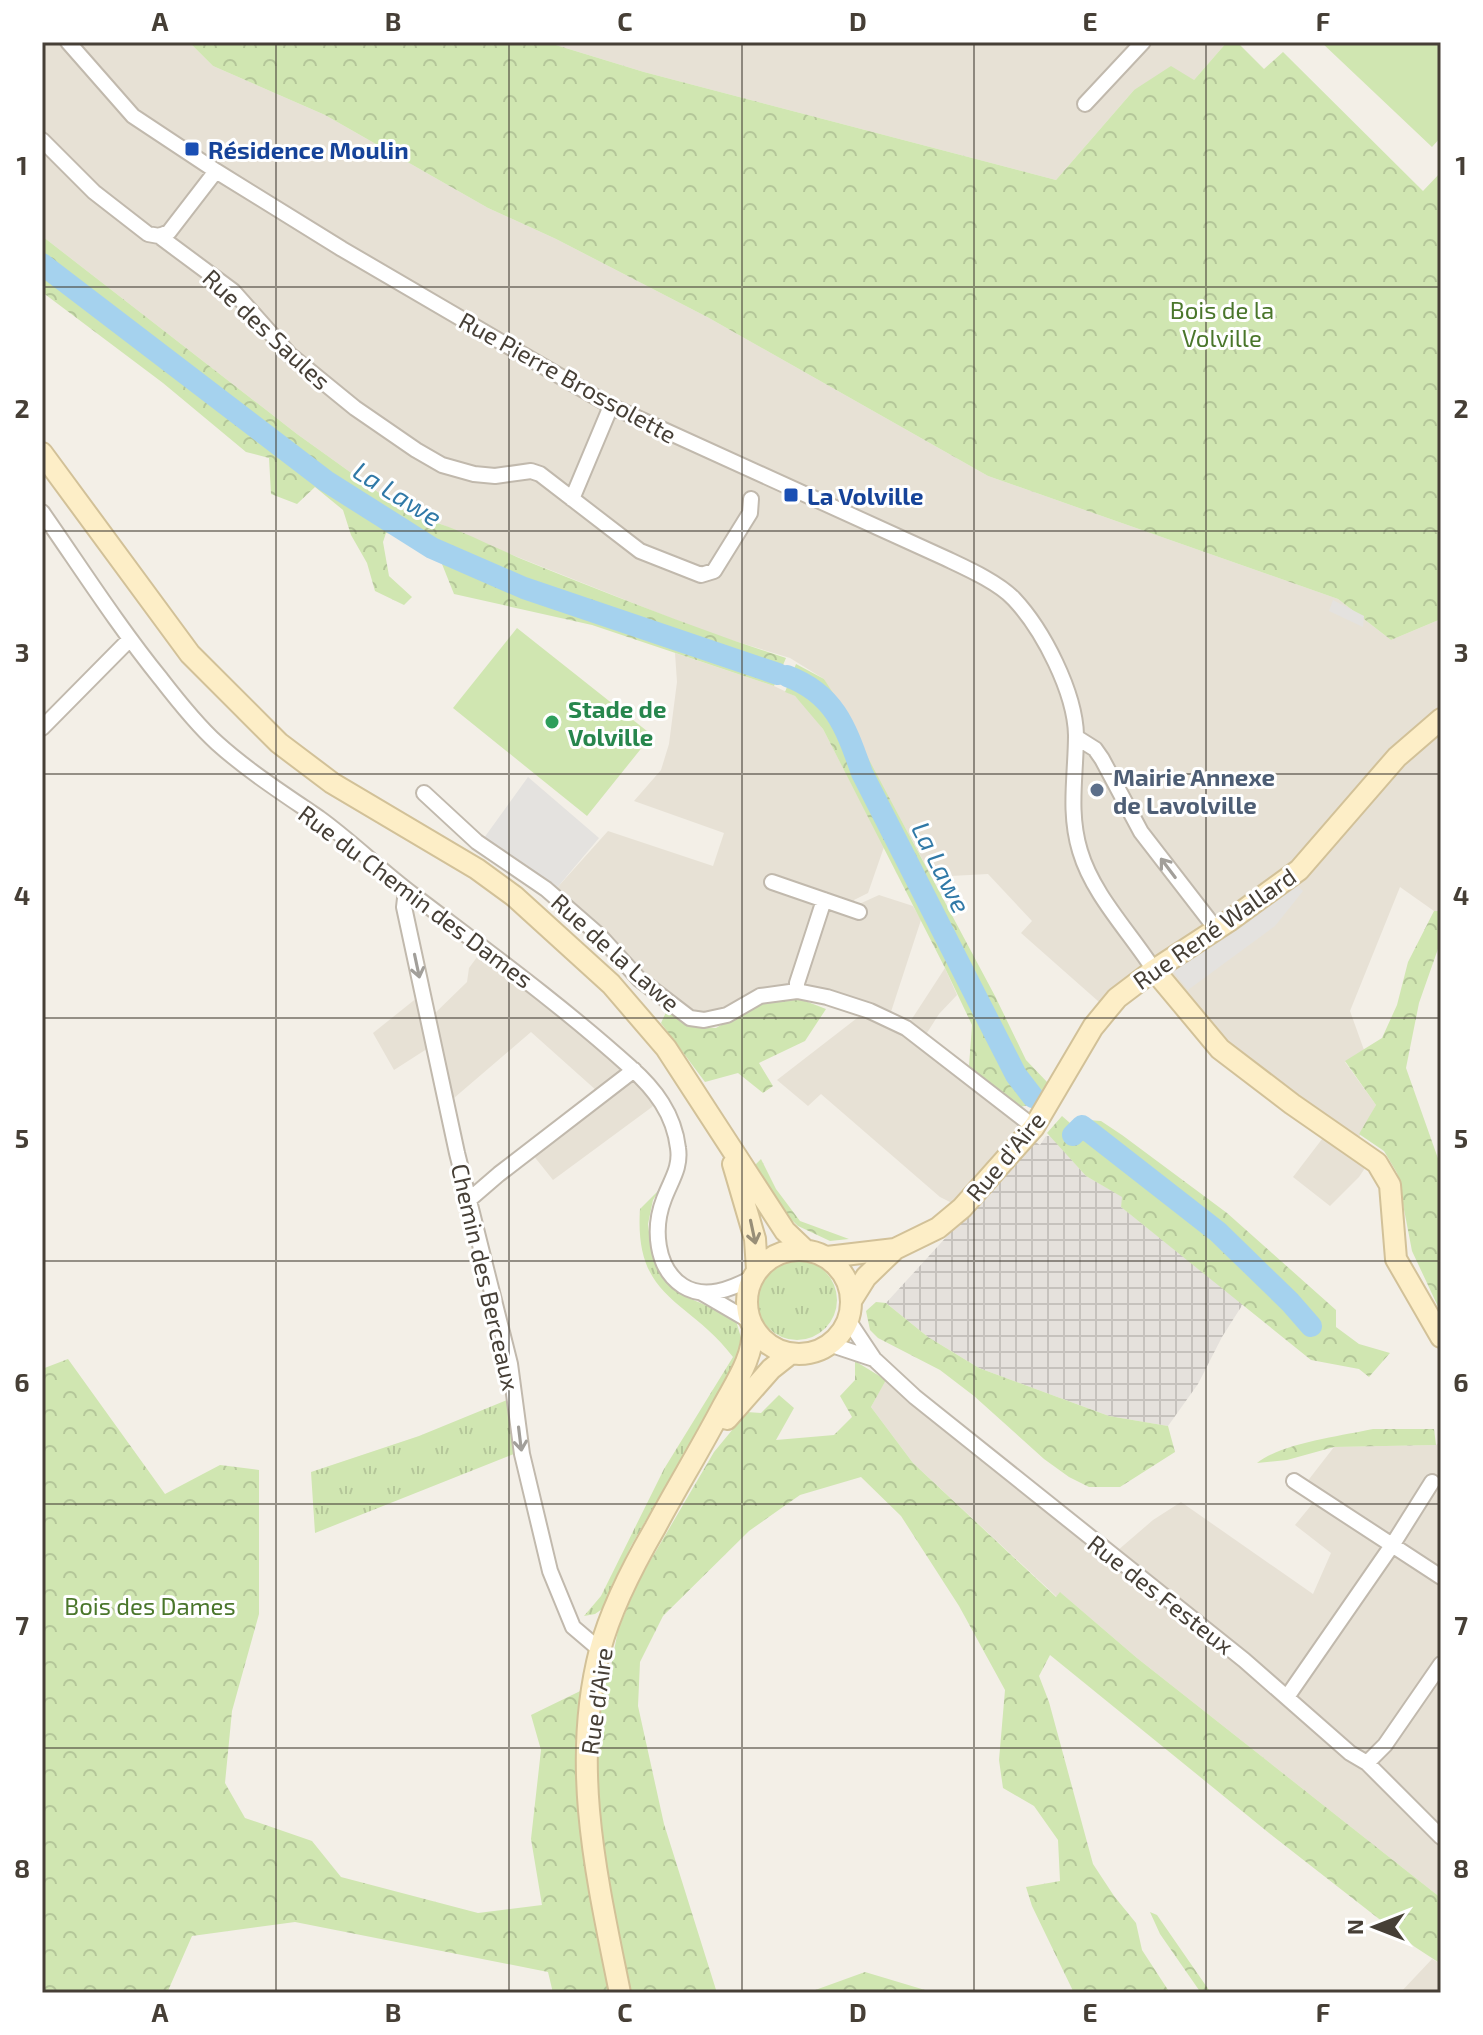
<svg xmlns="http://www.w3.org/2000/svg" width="1483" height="2035" viewBox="0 0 1483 2035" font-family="'Exo 2',sans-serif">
<defs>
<pattern id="industrial-grid" width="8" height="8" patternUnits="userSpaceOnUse" patternTransform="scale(2)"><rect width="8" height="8" fill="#e5e1dc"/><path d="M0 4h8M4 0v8" fill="none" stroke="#c6c2bd"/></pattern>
<pattern id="grass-tufts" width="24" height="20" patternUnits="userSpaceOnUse" patternTransform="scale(2)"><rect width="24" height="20" fill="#d0e6b1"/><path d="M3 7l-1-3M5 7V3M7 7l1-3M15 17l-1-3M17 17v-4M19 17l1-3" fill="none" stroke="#b4c699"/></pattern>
<pattern id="forest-crowns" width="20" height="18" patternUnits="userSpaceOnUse" patternTransform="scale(2)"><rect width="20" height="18" fill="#d0e6b1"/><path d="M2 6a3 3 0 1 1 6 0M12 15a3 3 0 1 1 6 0" fill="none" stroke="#b4c699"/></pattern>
</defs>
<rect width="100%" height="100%" fill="#f3efe7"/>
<path fill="#e7e1d5" d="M42 42H189L213 66 325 115 488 208 556 239 709 318 988 476 1338 599 1391 640 1441 619V911H1434L1400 887 1350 1011 1364 1050 1345 1062 1376 1105 1354 1147 1371 1159 1359 1177 1330 1206 1293 1177 1329 1130 1220 1049 1154 970 1107 1009 1021 933 1032 921 988 874 932 877 824 679 790 658 711 634 480 542 430 519 410 515 297 434 42 236Z
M546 42H1227L1194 80 1134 90 1056 180 644 72Z
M675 653 774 686 795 696 811 713 823 729 884 847 868 893 854 900 857 905 879 895 913 906 921 920 888 1021 906 1028 945 968 957 995 939 1014 925 1036 1034 1127 962 1208 940 1197 821 1094 808 1106 777 1080 861 1015 797 991 704 1020 680 1010 556 889 608 831 713 866 724 833 634 801 661 770 669 744 677 682Z
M483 949 658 1097 652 1107 553 1180 529 1150 597 1091 531 1032 447 1104 433 1045 394 1070 373 1033 423 993 429 1019 467 982 469 968Z
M890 1372 1117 1551 1153 1520 1181 1502 1313 1594 1331 1553 1295 1525 1318 1497 1303 1487 1334 1447 1436 1445 1441 1441V1898L1137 1658 1061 1593 1057 1597 913 1463 871 1407Z
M1432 1959 1441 1964V1993H1400Z"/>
<path fill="url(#industrial-grid)" d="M1046 1136H1051L1086 1176 1123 1197 1121 1207 1243 1304 1222 1337 1198 1384 1168 1426 1109 1416 979 1368 928 1337 886 1303 1034 1141 1040 1145Z"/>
<path fill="url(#grass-tufts)" d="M661 1188 653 1200 648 1224 651 1249 658 1268 670 1284 691 1299 727 1314 736 1321 743 1344 728 1379 631 1546 612 1585 605 1607 595 1614 584 1616 601 1596 664 1469 733 1357C687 1297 634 1300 640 1209Z
M757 1300a40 40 0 1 1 80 0a40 40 0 1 1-80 0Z
M507 1400 519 1452 315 1533 311 1472 419 1436Z"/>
<path fill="url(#forest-crowns)" d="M189 42H546L644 72 1056 180 1134 90 1171 66 1194 80 1227 42H1237L1264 69 1283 52 1423 191 1441 172V619L1391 640 1338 599 988 476 709 318 556 239 488 208 325 115 213 66Z
M42 236 297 434 410 515C451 524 490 546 529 562 614 596 699 630 786 658L774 686 592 625 454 594 440 559 404 536 386 533 383 542 389 576 412 597 404 605 375 591 367 563 351 535 343 510 315 487 297 504 271 494 269 458 246 452 163 383 42 292Z
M796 664 824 679 835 696 995 996 1026 1060 1048 1083 1033 1104 1020 1107 969 1066 972 1025 945 968 823 729 795 696 785 692Z
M1434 911H1441V948L1439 946 1419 1003 1406 1068 1441 1167V1313L1412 1251 1397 1173 1384 1151 1359 1134 1376 1105 1345 1061 1382 1038 1397 1005 1408 962Z
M795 997 826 1009 805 1041 759 1063 773 1086 763 1093 738 1073 705 1082 661 1023 668 1008 699 1027 716 1028 762 1001Z
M1062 1116 1078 1130 1089 1120 1101 1121 1122 1135 1227 1213 1336 1310V1327L1359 1344 1390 1353 1369 1377 1359 1369 1311 1360 1121 1207 1122 1197 1086 1176 1047 1133Z
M761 1159 776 1189 800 1221 849 1239 830 1241 798 1226 779 1208 755 1165Z
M876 1302 886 1303 928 1337 979 1368 1109 1416 1168 1426 1175 1452 1120 1487H1089L1069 1477 1044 1459 974 1396 940 1370 878 1338 870 1330 866 1311Z
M68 1359 165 1494 220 1465 259 1470V1614L232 1711 225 1783 245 1818 312 1841 341 1877 478 1913 542 1905 531 1839 541 1750 531 1715 609 1677 618 1630 639 1580 714 1452 747 1412 761 1413 779 1395 794 1408 776 1440 834 1435 852 1417 840 1396 855 1380V1361L886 1380 871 1407 913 1463 1056 1597 1060 1592 1137 1658 1441 1898V1964L1415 1947 1274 1837 1050 1655 1039 1676 1049 1702 1093 1864 1114 1896 1136 1923 1142 1950 1170 1993H1074L1032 1906 1026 1887 1060 1881 1058 1840 1034 1806 1003 1788 999 1760 1005 1690 959 1606 901 1516 861 1477 800 1495 749 1531 663 1616 640 1662 638 1706 664 1824 717 1993H553L548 1972 295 1922 192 1936 167 1993H42V1369Z
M1373 1429H1434L1436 1445 1334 1447 1287 1460 1257 1463C1282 1443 1341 1436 1373 1429Z
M1150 1912 1157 1915 1211 1993H1201L1160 1934Z
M865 1972 935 1993H807Z"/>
<path fill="#d0e6b1" d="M1321 42H1441V137L1432 147Z
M517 628 652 735 587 816 453 708Z"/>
<path fill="#e4e2df" d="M1333 600 1364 616 1363 627 1329 611Z
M528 777 599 838 556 889 484 838Z
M1296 884 1303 891 1275 926 1188 990 1173 971Z"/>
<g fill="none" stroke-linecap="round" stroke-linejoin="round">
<path stroke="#a5d2ee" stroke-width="22" d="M42 264 326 481 432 548 524 588 778 674
M787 676C835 694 846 728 862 773L1016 1075 1033 1097
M1073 1135 1082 1126 1086 1129 1218 1232 1290 1302 1311 1326"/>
<g stroke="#c1b9ad" stroke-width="18">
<path id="street" d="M68 42 133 116 216 171 342 249 611 406 945 558C966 568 998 582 1014 599 1043 630 1075 692 1076 735 1076 774 1068 812 1080 851 1093 895 1129 931 1154 970
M1085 104 1143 42
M42 140 94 192 148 234 159 236 169 232 216 171
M159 236 233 291 290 355 355 408 416 450 442 465 474 474 495 476 531 471 540 474 640 551 701 575 714 571 750 513 751 499
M572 499 611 406
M42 512C81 568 118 626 161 679 178 701 196 724 217 743 248 771 284 794 319 818 351 841 380 870 412 894 487 951 560 1004 630 1067 655 1089 674 1114 678 1148 681 1168 671 1180 664 1199 653 1227 655 1268 683 1286 705 1300 731 1289 752 1278
M42 728 129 640
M1076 737 1095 749 1102 759 1141 832 1216 929
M424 793 477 842 546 889 600 936 639 979 690 1018 704 1020 727 1015 760 996 797 991 827 997 870 1011 906 1028 1034 1127
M772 882 859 912
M406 890 404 907 457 1153 510 1364 522 1454 550 1571 573 1627 600 1650
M797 991V983L824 900
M470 1199 499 1174 634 1070
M702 1293 750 1321
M848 1320 874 1359 915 1397 1244 1660 1350 1753 1367 1763 1441 1837
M829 1344 874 1359
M1294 1481 1441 1577
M1287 1697 1393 1544 1432 1482
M1367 1763 1385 1745 1441 1664"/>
</g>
<g stroke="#d2c198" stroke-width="24">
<path id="secondary" d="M42 453 190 654 279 743 332 783 477 869 514 896 611 984 666 1048 785 1231 805 1250
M1154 970 1220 1049 1292 1104 1377 1163 1390 1185 1396 1259 1441 1337
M733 1164 755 1239 757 1270
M747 1302a52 52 0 1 1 104 0a52 52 0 1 1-104 0Z
M827 1257 895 1249 938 1228 962 1208 1034 1127 1093 1027 1117 998 1154 970 1229 921 1299 870 1397 757 1441 719
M851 1301 866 1277 895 1249
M727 1419 771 1369 790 1354
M620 1993C597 1879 570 1766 600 1650 611 1608 633 1566 655 1528 677 1487 701 1448 723 1406 737 1380 753 1358 753 1328"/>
</g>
<use href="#street" stroke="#fff" stroke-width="14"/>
<use href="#secondary" stroke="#fdeec7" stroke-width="20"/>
</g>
<defs><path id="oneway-shaft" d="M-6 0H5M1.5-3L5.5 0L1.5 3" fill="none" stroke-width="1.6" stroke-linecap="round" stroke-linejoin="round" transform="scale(2)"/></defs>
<g stroke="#a29f9a">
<use href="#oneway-shaft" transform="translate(1168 868) rotate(-127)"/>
<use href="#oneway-shaft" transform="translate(417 966) rotate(78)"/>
<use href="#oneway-shaft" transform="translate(520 1439) rotate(83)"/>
</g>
<use stroke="#988e77" href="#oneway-shaft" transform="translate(753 1232) rotate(78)"/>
<path fill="none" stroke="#463f36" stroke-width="2" stroke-opacity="0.55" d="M276 42V1993M509 42V1993M742 42V1993M974 42V1993M1206 42V1993M42 287H1441M42 531H1441M42 774H1441M42 1018H1441M42 1261H1441M42 1504H1441M42 1748H1441"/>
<g fill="#1a4fb4" stroke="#fff" stroke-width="3">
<rect x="184" y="141" width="16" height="16" rx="4"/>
<rect x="783" y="487" width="16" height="16" rx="4"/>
</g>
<circle fill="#2e9e5b" stroke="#fff" stroke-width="3" cx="552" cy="722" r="8"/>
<circle fill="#5c6f8a" stroke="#fff" stroke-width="3" cx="1097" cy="790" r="8"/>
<g text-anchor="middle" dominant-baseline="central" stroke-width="6" stroke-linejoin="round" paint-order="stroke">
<g font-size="24" font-weight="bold" fill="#164399" stroke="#fff" text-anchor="start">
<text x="208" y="149">Résidence Moulin</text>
<text x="807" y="495">La Volville</text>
</g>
<g font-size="24" fill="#4a762b" stroke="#fff">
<text x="1222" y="309">Bois de la<tspan x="1222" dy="28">Volville</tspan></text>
<text x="150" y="1605">Bois des Dames</text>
</g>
<g font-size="24" fill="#463f36" stroke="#fff">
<text transform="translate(267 329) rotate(43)">Rue des Saules</text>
<text transform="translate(568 377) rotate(29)">Rue Pierre Brossolette</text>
<text transform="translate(416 896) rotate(37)">Rue du Chemin des Dames</text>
<text transform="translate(1214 928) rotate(-35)">Rue René Wallard</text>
<text transform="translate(616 952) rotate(42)">Rue de la Lawe</text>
<text transform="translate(1005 1156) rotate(-50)">Rue d'Aire</text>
<text transform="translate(486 1277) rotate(77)">Chemin des Berceaux</text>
<text transform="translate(1161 1594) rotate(38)">Rue des Festeux</text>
<text transform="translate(596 1701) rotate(-82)">Rue d'Aire</text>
</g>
<g font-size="24" font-weight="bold" fill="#27864d" stroke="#fff" text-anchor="start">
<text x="568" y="708">Stade de<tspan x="568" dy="28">Volville</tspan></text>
</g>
<g font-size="24" font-weight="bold" fill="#4e5e75" stroke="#fff" text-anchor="start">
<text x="1113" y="776">Mairie Annexe<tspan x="1113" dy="28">de Lavolville</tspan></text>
</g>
<g font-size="26" font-style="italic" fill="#3079a7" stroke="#fff">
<text transform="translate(398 493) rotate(32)">La Lawe</text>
<text transform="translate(942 867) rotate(63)">La Lawe</text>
</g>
</g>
<rect width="1483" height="2035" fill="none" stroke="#ffffff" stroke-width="88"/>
<g transform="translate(1375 1927) rotate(270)" stroke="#ffffff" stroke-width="6" paint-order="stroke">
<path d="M0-6L14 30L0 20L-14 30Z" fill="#463f36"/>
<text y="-12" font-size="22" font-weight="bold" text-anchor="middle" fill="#463f36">N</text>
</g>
<rect x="44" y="44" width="1395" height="1947" fill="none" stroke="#463f36" stroke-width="3"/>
<g font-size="26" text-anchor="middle" font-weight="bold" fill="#463f36">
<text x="160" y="31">A</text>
<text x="393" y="31">B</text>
<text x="625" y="31">C</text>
<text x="858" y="31">D</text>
<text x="1090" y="31">E</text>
<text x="1323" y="31">F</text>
<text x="22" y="175">1</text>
<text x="1461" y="175">1</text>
<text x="22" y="418">2</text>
<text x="1461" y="418">2</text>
<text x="22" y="662">3</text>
<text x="1461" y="662">3</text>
<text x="22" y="905">4</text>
<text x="1461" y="905">4</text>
<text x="22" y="1148">5</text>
<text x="1461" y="1148">5</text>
<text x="22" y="1392">6</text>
<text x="1461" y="1392">6</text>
<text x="22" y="1635">7</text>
<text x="1461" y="1635">7</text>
<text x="22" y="1878">8</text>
<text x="1461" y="1878">8</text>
<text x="160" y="2022">A</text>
<text x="393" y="2022">B</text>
<text x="625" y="2022">C</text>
<text x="858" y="2022">D</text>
<text x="1090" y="2022">E</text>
<text x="1323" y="2022">F</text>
</g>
</svg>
